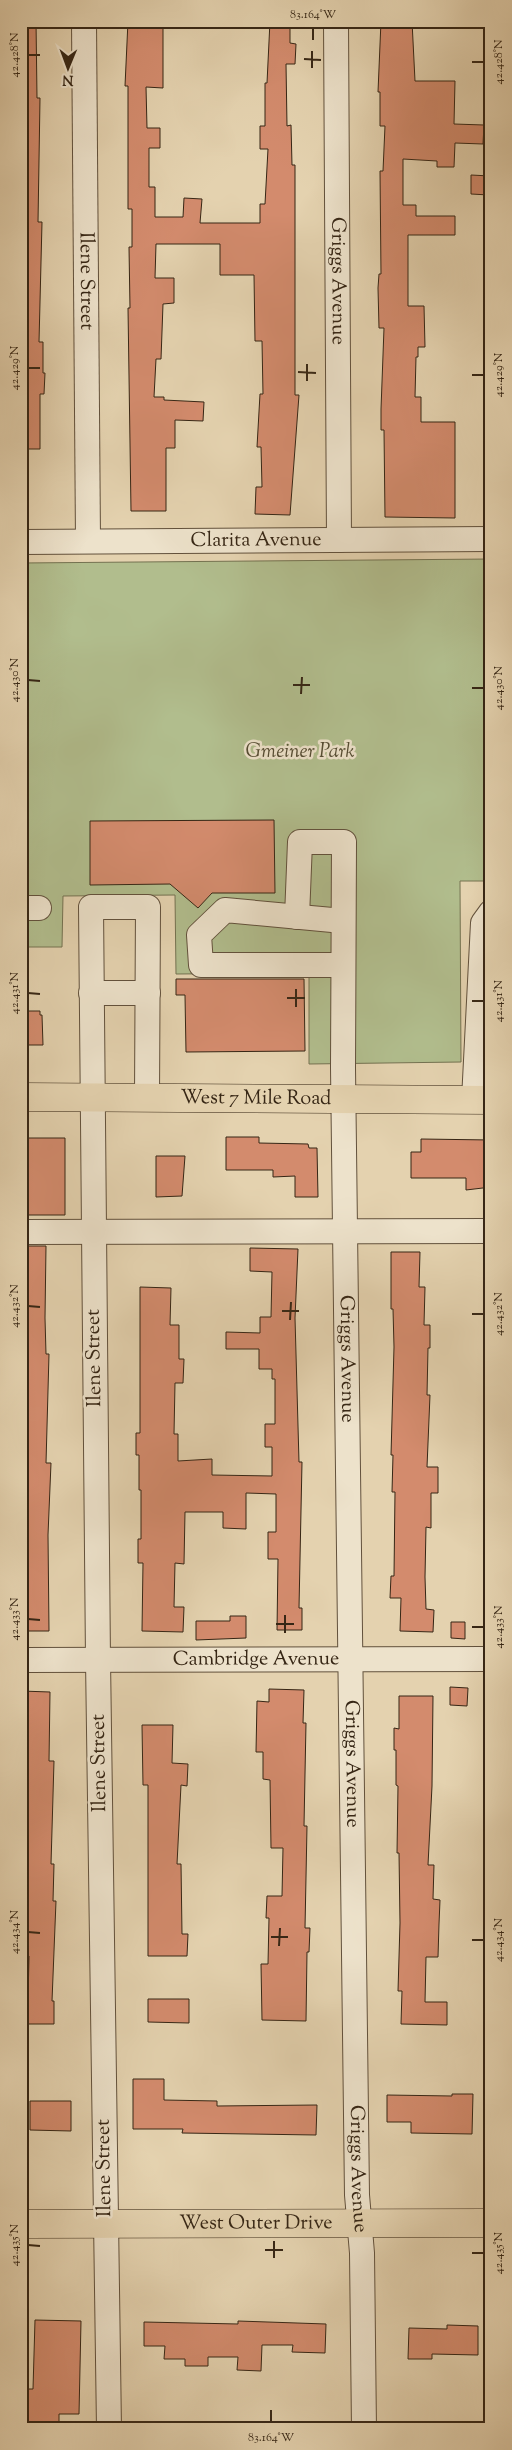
<svg xmlns="http://www.w3.org/2000/svg" width="512" height="2450" viewBox="0 0 512 2450" font-family="'Sorts Mill Goudy',serif">
<rect width="100%" height="100%" fill="#e4d2af"/>
<filter id="stains"><feTurbulence type="fractalNoise" baseFrequency=".004" numOctaves="4"/><feColorMatrix values="0 0 0 0 .2 0 0 0 0 .09 0 0 0 0 .02 0 0 0 .5 -.17"/></filter>
<radialGradient id="worn" r=".72"><stop offset=".6" stop-color="#630" stop-opacity="0"/><stop offset="1" stop-color="#630" stop-opacity=".3"/></radialGradient>
<path fill="#b1bd8d" stroke="#747251" d="M491 559V881H460L461 1062 309 1064V973L176 974 175 895 63 896 62 947H21V563Z"/>
<path fill="#d38b6d" stroke="#362615" d="M21 21H36L37 98H40L38 222H42L39 342H43V373H45L44 394H40V449H21Z
M128 21H163V88L146 87 147 128H160V148H149V187H155V217H183L184 198 202 199 200 223H260V204H265L268 149H260V126H265V83H267L270 21H290V43L296 44 295 64H286L287 126 291 125 292 165H295V395H299L290 515 255 514 256 487H262L261 447H257L260 394H263L262 341H255L254 275H220V244H156L155 278H174V303L163 304 161 359H156L154 397H164V400L204 402 203 421 175 420V448H166V511H131L128 308H130L129 247H132V209H128V86H125Z
M381 21H412L415 81H455L454 124 484 125 483 144 455 143 454 167H437V161L403 159V205H416V216H455V235H408V306H424L425 347H418V357H416L415 397H421V422H455V518L385 517 384 430H381V409L384 328H379L378 288 379 274H381L380 171H383L385 126H380V92H378Z
M471 175 490 176 489 195 471 194Z
M274 820 275 893H212L198 908 170 884 90 885V821Z
M176 979H304L305 1051 186 1052 185 995H176Z
M21 1011H40V1015H42L43 1045H21Z
M226 1137H259V1143L308 1144 309 1148H317L318 1197H295V1176L273 1177V1170H226Z
M21 1138H65V1215H21Z
M421 1139 491 1140V1187L466 1190V1178H411V1152H421Z
M156 1156H185L182 1196 156 1197Z
M21 1246H46L45 1318 46 1354H49L46 1463H51L48 1535 49 1631H21L24 1522H21V1426H23L24 1378 21 1342Z
M250 1248 298 1249 295 1318 299 1462H302L299 1608H302V1630H277L278 1559H268V1532H276V1494L246 1493V1529L223 1528V1512H185L184 1564 175 1563 174 1607H184L183 1632 142 1631 143 1563H138V1539H141V1490H139V1455H136V1433H140V1287L171 1288 170 1325H179V1359H184L183 1383H175L174 1434H178V1461L212 1459V1475L272 1476V1447H265V1424H275V1379H272V1369H259V1349H226V1332L260 1333V1317H271L272 1272 250 1271Z
M391 1252H420L419 1287H425L424 1325H430V1348H428L427 1395H430L427 1467H438V1493H431V1528L426 1527 425 1577 426 1609 434 1610 433 1632 400 1631 401 1598H390L391 1576H394L395 1492H392L393 1455H391L394 1347 393 1309H391Z
M230 1616H246V1638L196 1640V1621H230Z
M451 1622H465V1639L451 1638Z
M450 1687 468 1688 467 1706 450 1705Z
M269 1689 304 1690 303 1723H306L304 1826H307L305 1928H310L309 1952H307L306 2021 262 2020 261 1964H268L269 1918H266L267 1896H282L283 1848H271L270 1780 263 1779V1752H256L257 1701 269 1702Z
M21 1691 50 1692 49 1761H54L51 1864H54L53 1901H56L52 2001H54V2024H21V2000H28L29 1956H21Z
M399 1696H433L432 1786 428 1865H434L433 1899 440 1900 439 1924 438 1957H426L425 2002H447V2025L401 2024 402 1991H398L400 1923 399 1853H397L398 1786 396 1785V1750H394V1728L399 1729Z
M142 1725H173L172 1763 188 1764 187 1786 181 1785 177 1864H181L182 1934H188L187 1956H148V1785H143Z
M148 1999H189V2023L148 2022Z
M133 2079H164V2100L217 2101V2106L317 2105 316 2135 182 2133 183 2129H133Z
M452 2094H473L472 2134 411 2133V2122H387V2095L452 2096Z
M30 2101H71V2131L30 2130Z
M35 2320 81 2321 79 2414H59V2429H21V2389H33Z
M238 2321 326 2324 325 2353 292 2352 293 2345H262L261 2371 237 2370 238 2357H208V2366H185V2359H164L165 2346H144V2322L238 2324Z
M447 2325 478 2326V2355L432 2354V2359H408L409 2328 447 2329Z"/>
<g fill="none" stroke-linecap="round" stroke-linejoin="round">
<g stroke="#62513c" stroke-width="26">
<g id="minor">
<path id="s1" d="M84 21 88 541"/>
<path id="s2" d="M336 21 339 540"/>
<path id="s3" d="M21 542 491 539"/>
<path d="M21 908H39"/>
<path id="s4" d="M297 917 300 842H344L343 1068 357 2195 362 2253 364 2429"/>
<path d="M342 965H201L199 935 225 910 343 921"/>
<path d="M91 993H148"/>
<path d="M474 1100 483 923 491 912"/>
<path d="M21 1232 491 1231"/>
<path id="s5" d="M21 1660 491 1659"/>
<path d="M109 2429 98 1660 91 907H148L147 1098"/>
</g>
</g>
<g stroke="#362615" stroke-width="29">
<g id="major">
<path id="s6" d="M21 1097 491 1100"/>
<path id="s7" d="M21 2224 491 2223"/>
</g>
</g>
<use href="#minor" stroke="#ede2cb" stroke-width="24"/>
<use href="#major" stroke="#e4d2af" stroke-width="28"/>
</g>
<path fill="none" stroke="#362615" stroke-width="2" d="M313 40V28M28 55H40M304 59 321 60M472 62H484M312 68V51M28 368H40M298 372 316 373M472 375H484M307 381V364M28 680 40 681M293 685H310M472 688H484M301 694 302 677M28 993 40 994M287 998H305M472 1001H484M296 1007V989M28 1306 40 1307M282 1311H299M472 1314H484M290 1320 291 1302M28 1619 40 1620M276 1624H294M472 1627H484M285 1633V1615M28 1932 40 1933M271 1937H288M472 1940H484M279 1946 280 1928M28 2245 40 2246M265 2250H283M472 2253H484M274 2258V2241M271 2422V2410"/>
<g text-anchor="middle" dominant-baseline="central" stroke-width="5" stroke-linejoin="round" paint-order="stroke">
<g font-size="20" fill="#362615" stroke="#ede2cb">
<text stroke="none"><textPath href="#s1" startOffset="260">Ilene Street</textPath></text>
<text stroke="none"><textPath href="#s2" startOffset="260">Griggs Avenue</textPath></text>
<text stroke="none"><textPath href="#s3" startOffset="235">Clarita Avenue</textPath></text>
<text stroke="none"><textPath href="#s6" startOffset="235">West 7 Mile Road</textPath></text>
<text transform="translate(95 1358) rotate(-91)">Ilene Street</text>
<text stroke="none"><textPath href="#s4" startOffset="636">Griggs Avenue</textPath></text>
<text stroke="none"><textPath href="#s5" startOffset="235">Cambridge Avenue</textPath></text>
<text transform="translate(100 1763) rotate(-91)">Ilene Street</text>
<text stroke="none"><textPath href="#s4" startOffset="1041">Griggs Avenue</textPath></text>
<text transform="translate(105 2168) rotate(-91)">Ilene Street</text>
<text stroke="none"><textPath href="#s4" startOffset="1446">Griggs Avenue</textPath></text>
<text stroke="none"><textPath href="#s7" startOffset="235">West Outer Drive</textPath></text>
</g>
<g font-size="20" font-style="italic" fill="#554c33" stroke="#ede2cb">
<text x="300" y="752">Gmeiner Park</text>
</g>
</g>
<rect width="512" height="2450" fill="none" stroke="#e4d2af" stroke-width="55"/>
<g transform="translate(68 68) rotate(181)" stroke="#ede2cb" stroke-width="4" paint-order="stroke">
<path d="M0-4L9 19L0 12L-9 19Z" fill="#362615"/>
<text y="-8" font-size="14" font-weight="bold" text-anchor="middle" fill="#362615">N</text>
</g>
<rect x="28" y="28" width="456" height="2394" fill="none" stroke="#362615" stroke-width="2"/>
<g font-size="12" text-anchor="middle" fill="#362615">
<text x="313" y="18">83.164°W</text>
<text transform="translate(14 55) rotate(-90)" y="4">42.428°N</text>
<text transform="translate(498 62) rotate(-90)" y="4">42.428°N</text>
<text transform="translate(14 368) rotate(-90)" y="4">42.429°N</text>
<text transform="translate(498 375) rotate(-90)" y="4">42.429°N</text>
<text transform="translate(14 680) rotate(-90)" y="4">42.430°N</text>
<text transform="translate(498 688) rotate(-90)" y="4">42.430°N</text>
<text transform="translate(14 993) rotate(-90)" y="4">42.431°N</text>
<text transform="translate(498 1001) rotate(-90)" y="4">42.431°N</text>
<text transform="translate(14 1306) rotate(-90)" y="4">42.432°N</text>
<text transform="translate(498 1314) rotate(-90)" y="4">42.432°N</text>
<text transform="translate(14 1619) rotate(-90)" y="4">42.433°N</text>
<text transform="translate(498 1627) rotate(-90)" y="4">42.433°N</text>
<text transform="translate(14 1932) rotate(-90)" y="4">42.434°N</text>
<text transform="translate(498 1940) rotate(-90)" y="4">42.434°N</text>
<text transform="translate(14 2245) rotate(-90)" y="4">42.435°N</text>
<text transform="translate(498 2253) rotate(-90)" y="4">42.435°N</text>
<text x="271" y="2441">83.164°W</text>
</g>
<rect width="100%" height="100%" filter="url(#stains)"/>
<rect width="100%" height="100%" fill="url(#worn)"/>
</svg>
